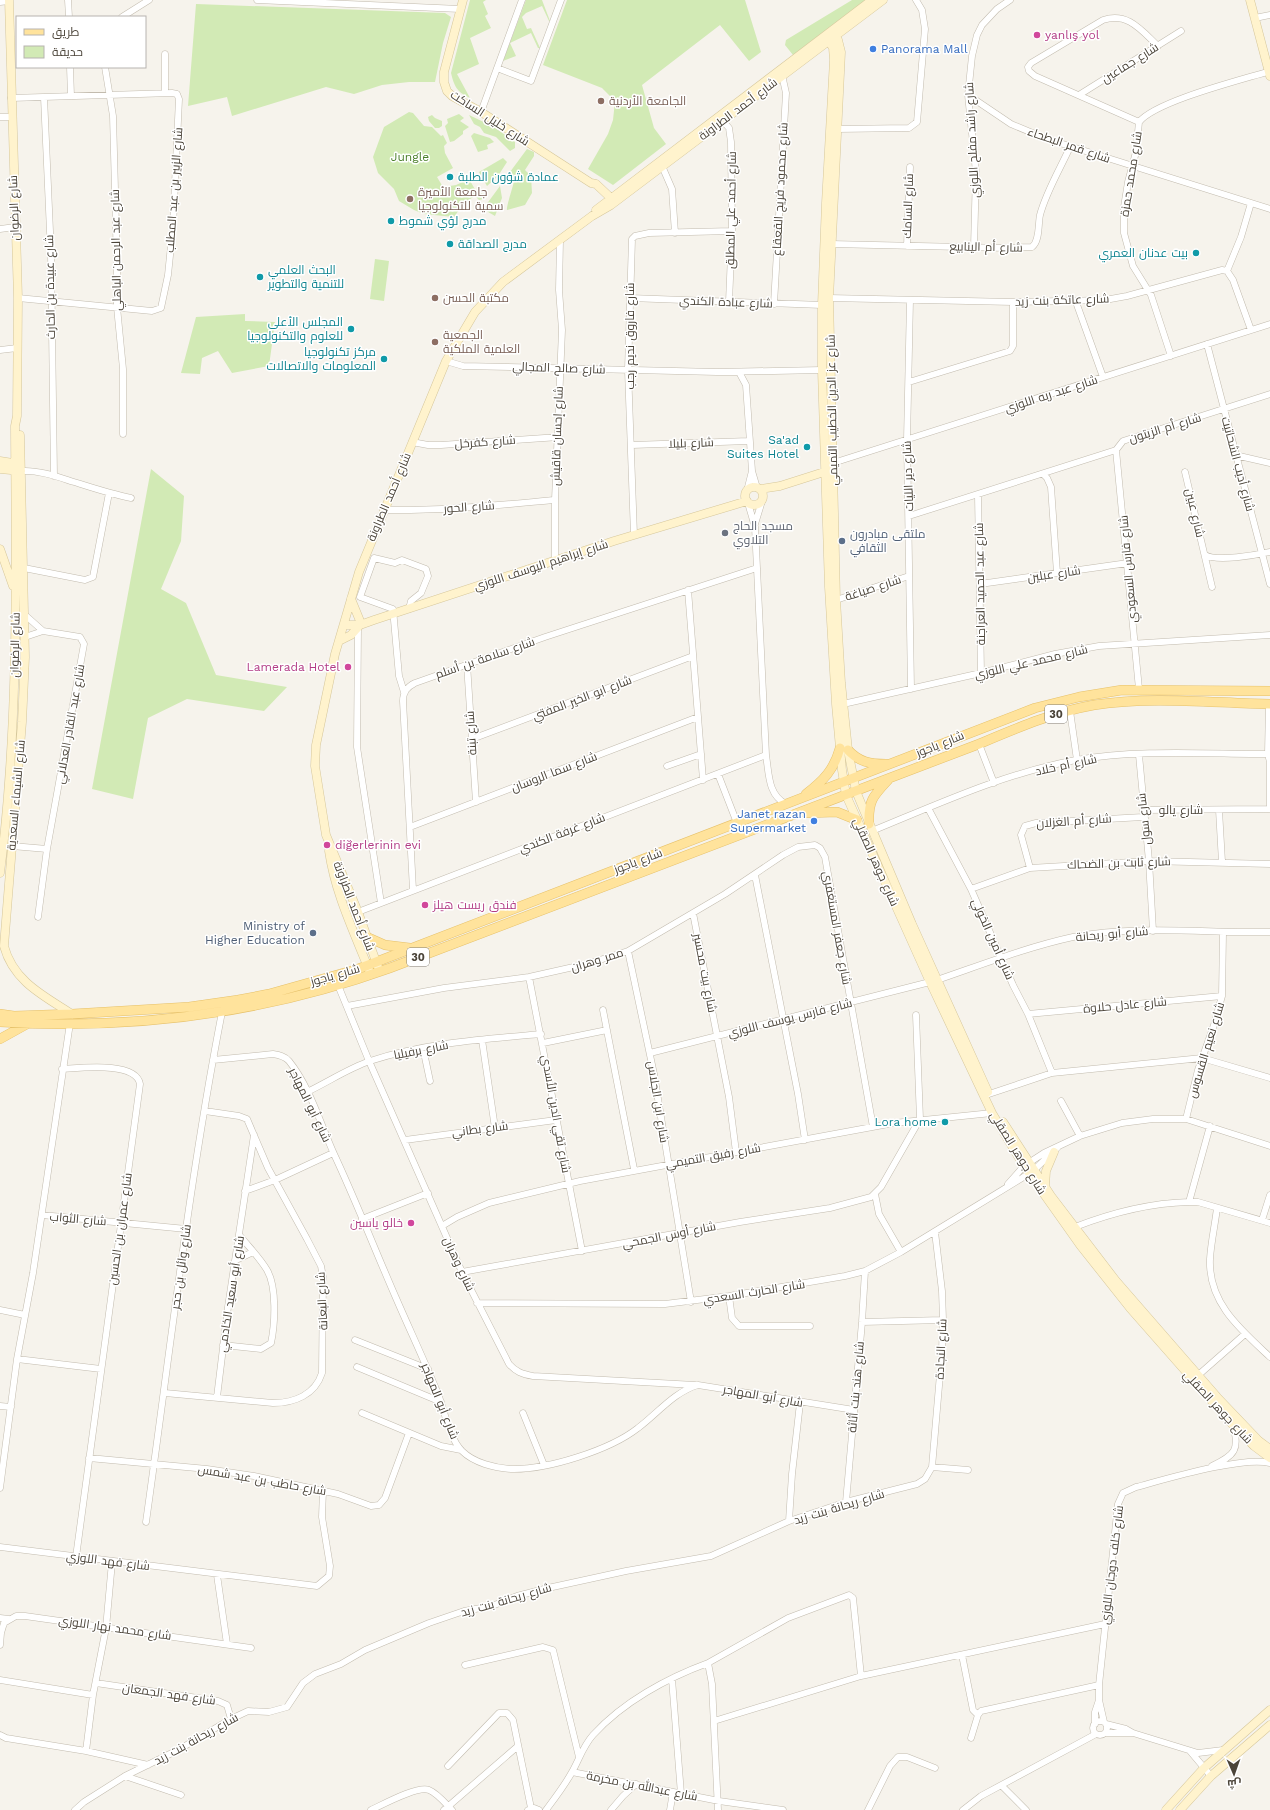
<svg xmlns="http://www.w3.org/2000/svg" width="1270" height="1810" viewBox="0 0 1270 1810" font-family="'Work Sans',Cairo,sans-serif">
<rect width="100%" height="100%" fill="#f6f3ec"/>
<path fill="#d2eab5" d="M470 0H486L483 2 488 14 485 16 491 28 470 38 479 64 457 74 470 98C457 92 454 86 451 73Z
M526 0H542L550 21H549L542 6 526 13 522 17 527 29 531 28 540 48H538L531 33 510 43 516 56 503 61Z
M567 0H745L761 52 749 61 720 25 642 85 654 128 666 144 613 185 588 169 608 134 613 120 615 101 602 88 543 65Z
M852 0H866L793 55 785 45 786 40Z
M196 4 445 13 451 17 443 43 435 82H409L382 85 354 94 326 87 232 116 227 97 188 106Z
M409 112 413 113 424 126 432 127 441 136 443 135 447 143 444 146 445 153 453 168 437 177 443 187 456 185 469 179 476 191 485 195 483 199 479 200 475 196 464 203 454 217 424 214 414 210 399 201 394 189 378 173 373 157 384 127Z
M459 114 464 118 460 121 469 127 463 131V134L454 141 450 142 445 126 448 123 447 119Z
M432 115 435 118 442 121V126L439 128H435L429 121 428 117Z
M469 115 494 127 515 142V148L510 151 496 137 484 133 480 127 474 124Z
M474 133 490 138 494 142 487 145 488 149 478 152 471 136Z
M527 149 534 152V156L525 170 531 176 532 193 525 205 507 210C506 207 513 187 514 181L510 178V172Z
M503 158 507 162 498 176 487 186 479 172Z
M500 186 502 198 495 216 483 209Z
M375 259 389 261 384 301 370 299Z
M245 314V321L275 322 269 366 232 373 218 351 202 358 200 374 181 373 196 317Z
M151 469 184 496 181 541 161 589 186 603 216 675 287 687 264 711 187 699 148 718 133 799 92 789Z"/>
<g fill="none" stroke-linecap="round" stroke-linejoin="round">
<g stroke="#c2bbae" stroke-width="7">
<path id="street" d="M68 0 69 17
M257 0 460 9
M0 2 9 1
M122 17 149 0
M1255 18 1270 15
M165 54V93
M70 67 71 96
M105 67 113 116 117 264V307L123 369V434
M497 68 531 81 561 0
M968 95 1011 124 1047 139 1270 209
M1079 95 1181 31
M44 97 51 254 54 476
M11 98 172 93 177 94 179 99 173 226 168 275 161 308 152 311 18 298
M481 112 522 0
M0 117H11
M722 120 729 128 731 142 732 231 729 302
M1139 122 1035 76 1029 71 1028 67 1031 63 1103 20C1128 12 1141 30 1158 46
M837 129 909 128 917 122 925 29 922 10 916 0
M662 166 672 189 675 233
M0 229 15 227
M831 244 1006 248 1032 247C1040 241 1038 224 1040 215 1046 192 1060 169 1070 147
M907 246 910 167
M974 247 976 172 968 95 972 56 977 35 982 25 997 9 1010 0
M1227 271 1241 237 1251 203
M630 298 822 305
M829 298 1013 302 1105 300 1127 296 1222 270 1227 271 1233 280 1251 330
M910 300 907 440 911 689
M1076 302 1103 377
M774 304 786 93 782 75
M1207 344 1270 584
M0 350 17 348
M1171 356 1151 295 1133 266 1124 233V207L1128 182 1136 152 1139 122C1156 101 1241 80 1270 71
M446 361 463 366 717 372 822 370
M739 372 746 385 752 471 757 488
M909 382 1010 351 1013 346V302
M412 442 428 445H441L559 437
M632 445 749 441
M1116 450 1139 689
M1235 455 1270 463
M833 463 1270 324
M22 471C39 470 58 477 74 482 93 488 111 494 131 498
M1185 472 1212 587
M1043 474 1047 478 1051 487 1057 573
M747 491 752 471
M978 495 981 673
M748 503 755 527 766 755C769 774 768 795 786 804
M383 510C441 511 498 505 555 500
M909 516 1116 450 1123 441 1270 394
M755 524 762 501
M634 535 628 370 632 239 635 236 649 233 732 231
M1205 555C1217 562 1256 555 1270 552
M555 560V500L562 330 559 290 560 240
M24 568 85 580 93 577 109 493
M980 584 1128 563
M688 590 703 780
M836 600 909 576
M25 615 43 631
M358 627 357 747 381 903
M25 637 43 631 80 637 84 644 47 849 38 917
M467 664 476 802
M404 692 399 676 393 609 360 597 374 558 395 563 402 560 426 569 428 576 421 593 411 601 409 609
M843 704 981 673 1055 654 1099 646 1270 635
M1269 704 1268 754 1270 762
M1070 711 1077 760
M472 739 693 656
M979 744 994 783
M1139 755 1149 861 1153 931
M667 766 701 754
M718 774 737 823
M928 808 971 889 1013 985 1028 1014 1052 1073
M1270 809V763
M1143 810 1270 809
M1219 810 1222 862
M410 827 698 717
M872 831C938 804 1005 773 1076 760 1139 749 1206 754 1270 754
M12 846 47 849
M1030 868 1021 835 1025 826 1036 823 1143 817
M755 875 798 1094 805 1140
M971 889 1030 868 1149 861 1270 864
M413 890 403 701C403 692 407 687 415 683L545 637 757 568
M358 912 766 755
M693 913 729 1097 736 1152
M628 951 654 1074 691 1302
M529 977 582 1251
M937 980C981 965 1027 947 1073 937 1137 925 1205 933 1270 932
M338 985 369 1061 462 1272 509 1364C516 1372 522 1374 533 1376L695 1385
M347 1006 444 988 529 977 587 964 628 951 725 894 783 855 798 847 815 845 820 848 825 857 873 1127
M603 1010 634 1169
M1028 1014 1222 996
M482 1040 495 1128
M543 1043 607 1030
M423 1048 430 1081
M650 1053 930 982
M213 1060 273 1054C279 1055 285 1056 289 1061 310 1087 320 1123 334 1154 356 1201 375 1250 396 1298 409 1328 423 1358 436 1389 444 1406 448 1437 462 1451 474 1463 495 1468 511 1469 547 1470 610 1450 638 1428 658 1413 674 1392 698 1385L854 1410
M62 1069C80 1068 136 1061 140 1084L76 1557
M307 1092C328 1082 349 1068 370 1061 425 1043 484 1039 541 1034
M989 1094 1052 1073 1202 1058 1270 1078
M1061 1101 1080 1136
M1186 1119 1198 1070 1214 1025 1222 996 1223 933
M405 1140 556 1120
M1008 1184 1024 1166 1044 1153 1080 1136 1122 1123 1153 1119H1186L1270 1146
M245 1191 275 1180 333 1153
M875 1194 879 1214 901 1252
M1189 1202 1210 1126
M1217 1208C1215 1225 1211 1242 1210 1259 1208 1303 1241 1330 1270 1357
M42 1215 186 1229
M362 1219 428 1193
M1262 1220 1270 1195
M442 1226 457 1217 489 1203 580 1181 894 1123 992 1113
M1075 1227C1111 1213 1151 1203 1189 1202H1198L1270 1223
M236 1260 253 1252
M462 1272 740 1222 830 1208 871 1197 881 1187 920 1119 916 1015
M729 1296 732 1318 739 1326H810
M477 1303 665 1304 729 1296 845 1276 865 1271 901 1252 1022 1178 1034 1170 1058 1147
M0 1310 25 1315
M862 1322 943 1320
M355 1340 428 1369
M223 1345 261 1349 271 1343C275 1324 277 1287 267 1270 260 1258 249 1247 240 1236
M17 1359 101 1369
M357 1367 441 1402
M1195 1378 1245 1334
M165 1393 273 1403C294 1403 315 1395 322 1373L323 1277 321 1266 307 1239 268 1168 247 1119 239 1116 205 1111
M217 1397 228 1307 254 1135
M0 1406 11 1407
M362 1413 441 1446 461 1450
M523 1413 544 1465
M89 1458 207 1469 254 1476 338 1494 371 1506 379 1505 385 1498 409 1433
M1212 1466C1235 1455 1240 1450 1233 1425
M932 1467 968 1470
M0 1488 17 1359 33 1273 70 1023
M846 1502 862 1322 865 1271
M789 1521 792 1474 800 1403
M146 1522C170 1352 189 1181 222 1012
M0 1547 317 1586 329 1576 330 1566 322 1517 323 1490
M217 1575 227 1644
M0 1618 9 1619
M0 1645 1 1633 4 1623 16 1616H25L251 1648
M962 1655 973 1710 978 1715
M708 1663 788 1618 849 1595 853 1598 861 1676
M465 1665 543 1647 553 1650 579 1757
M672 1679 681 1794
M0 1680 93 1695
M96 1683 218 1701 227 1705 231 1719
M714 1721 861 1676 1105 1624
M1093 1728a7 7 0 1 1 14 0a7 7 0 1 1-14 0Z
M1104 1722 1099 1700V1685L1118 1504 1123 1493 1136 1487C1166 1479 1242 1456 1270 1463
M1095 1724V1712L1099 1700
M1106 1724 1126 1729 1133 1733 1198 1753 1223 1750
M1105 1733H1133
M0 1735 6 1738 86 1751 148 1765
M971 1738 978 1715 981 1711 1099 1685
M86 1751 93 1695 106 1628 112 1562
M1190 1751 1211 1776
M448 1766 499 1713H507L513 1720 531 1808
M572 1772 719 1801 783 1810
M125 1776 181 1795
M1002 1786 1026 1810
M75 1810 84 1802 125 1776 178 1750 231 1719 248 1711 269 1712 287 1707 303 1683 315 1674 341 1664 365 1650 429 1623 464 1611 492 1606 517 1596 548 1588 626 1571 711 1556 789 1521 846 1502 917 1484 925 1479 932 1467 942 1351 943 1320 942 1291 935 1232
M371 1810C382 1805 418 1785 429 1790 437 1793 446 1804 452 1810
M444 1810 518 1746
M528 1810 534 1808 539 1810
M546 1810C555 1798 565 1785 572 1772 579 1760 583 1746 593 1735 623 1702 667 1678 708 1663L712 1684 718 1810
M611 1810 623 1796 636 1784
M670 1810 673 1792
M868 1810 890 1766 898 1757H907L935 1768
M963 1810 981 1796 1096 1734"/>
</g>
<g stroke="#d6c79b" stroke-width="9">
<path id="secondary" d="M463 0 444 72V82L447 91 452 96 481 112 591 183 596 184 613 200
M1250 0 1270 76
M832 31 838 40 841 52 829 298 836 600 841 683 848 750 856 791 863 808 912 924 988 1092
M826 35 833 48 834 60 826 203 822 305V370L829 587 836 704 842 770 846 795 930 982 992 1113 1024 1166 1080 1245 1130 1308 1233 1425 1254 1446 1270 1458
M596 210 872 0
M20 435 25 657 22 722 4 946C13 981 44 996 72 1014
M0 461 19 464
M0 469 21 471
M745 496a9 9 0 1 1 18 0a9 9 0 1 1-18 0Z
M760 489 780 486 824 472
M0 549 13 586
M351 599 360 621
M344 625H360L374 620 614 541 747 501
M339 641 351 635 360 625
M329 851C335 893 354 932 369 970
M0 873C19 725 16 575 15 426L17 416 18 298 9 0
M378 967 358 912 326 835 315 766 316 745 335 654 359 572 446 361 475 312 503 282 592 216 611 205 883 0
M1003 1122 1051 1196 1116 1281 1217 1397 1259 1441 1270 1449
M1045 1186 1046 1171 1054 1152
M1166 1810 1204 1768 1270 1710
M1180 1810 1211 1776 1270 1725"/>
</g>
<g stroke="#e6c16a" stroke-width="10">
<path id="primary" d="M848 750C859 762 870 764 886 764
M806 794C823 781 834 770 840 748
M806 813 837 812 857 820
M869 824C868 801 873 796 888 780
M367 937 385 945 410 948
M0 1014 14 1016 72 1014 189 1007 238 1000 269 994 358 969 1035 708 1079 697 1122 690 1270 691
M0 1022C133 1030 265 1013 390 968L979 744C1017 728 1054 712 1094 705 1152 696 1212 703 1270 704
M0 1039 27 1024"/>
</g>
<use href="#street" stroke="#fff" stroke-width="6"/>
<use href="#secondary" stroke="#fff3cd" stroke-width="8"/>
<use href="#primary" stroke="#ffe39c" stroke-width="9"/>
</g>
<g fill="#d1479c" stroke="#fff" stroke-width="1.5">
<circle cx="1037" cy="35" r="4"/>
<circle cx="348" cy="667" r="4"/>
<circle cx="327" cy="845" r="4"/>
<circle cx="425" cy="905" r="4"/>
<circle cx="411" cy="1223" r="4"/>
</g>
<g fill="#3f7fe0" stroke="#fff" stroke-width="1.5">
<circle cx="873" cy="49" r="4"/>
<circle cx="814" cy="821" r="4"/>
</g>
<g fill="#8d6e63" stroke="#fff" stroke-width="1.5">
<circle cx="601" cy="101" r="4"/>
<circle cx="410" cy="199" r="4"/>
<circle cx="435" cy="298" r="4"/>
<circle cx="435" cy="342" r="4"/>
</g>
<g fill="#0f9aa8" stroke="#fff" stroke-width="1.5">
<circle cx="450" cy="177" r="4"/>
<circle cx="391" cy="221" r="4"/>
<circle cx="450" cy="244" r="4"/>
<circle cx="1196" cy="253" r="4"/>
<circle cx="260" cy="277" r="4"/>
<circle cx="351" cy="329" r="4"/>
<circle cx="384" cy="359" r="4"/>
<circle cx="807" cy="447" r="4"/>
<circle cx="945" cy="1122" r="4"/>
</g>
<circle fill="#6b7280" stroke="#fff" stroke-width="1.5" cx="725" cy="533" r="4"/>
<g fill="#5c6f8a" stroke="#fff" stroke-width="1.5">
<circle cx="842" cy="541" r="4"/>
<circle cx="313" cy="933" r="4"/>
</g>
<g text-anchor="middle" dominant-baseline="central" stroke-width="3" stroke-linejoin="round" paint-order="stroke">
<g fill="#fff" stroke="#817c74" stroke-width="1">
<rect x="1045" y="705" width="22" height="18" rx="3"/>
<rect x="407" y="948" width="22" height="18" rx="3"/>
</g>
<g font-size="11" font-weight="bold" fill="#4b4439">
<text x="1056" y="714">30</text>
<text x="418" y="957">30</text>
</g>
<g font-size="12" fill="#b23c85" stroke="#fff" text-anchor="start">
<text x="1045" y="35">yanlış yol</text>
<text x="340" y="667" text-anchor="end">Lamerada Hotel</text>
<text x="335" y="845">diğerlerinin evi</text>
<text x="433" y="905">فندق ريست هيلز</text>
<text x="403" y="1223" text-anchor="end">خالو ياسين</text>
</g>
<g font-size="12" fill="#366cbe" stroke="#fff" text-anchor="start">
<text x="881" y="49">Panorama Mall</text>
<text x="806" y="814" text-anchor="end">Janet razan<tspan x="806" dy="14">Supermarket</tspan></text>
</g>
<g font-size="12" fill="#4b4439" stroke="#fff">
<text transform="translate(1130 63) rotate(-32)">شارع جماعين</text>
<text transform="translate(738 109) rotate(-37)">شارع أحمد الطراونة</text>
<text transform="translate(490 118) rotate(33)">شارع خليل الساكت</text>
<text transform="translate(972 140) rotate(-93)">شارع راشد مفلح اللوزي</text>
<text transform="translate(1069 145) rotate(19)">شارع قمر البطحاء</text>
<text transform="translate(1131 174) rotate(-81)">شارع محمد حمزة</text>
<text transform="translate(780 189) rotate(-87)">شارع محمود فريج القعقاع</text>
<text transform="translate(174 190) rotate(-86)">شارع الزبير بن عبد المطلب</text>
<text transform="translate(908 206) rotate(-88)">شارع السامك</text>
<text transform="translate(14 208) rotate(-92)">شارع الرضوان</text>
<text transform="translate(731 210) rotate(-89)">شارع أحمد علي المطلق</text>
<text transform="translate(986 247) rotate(1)">شارع أم الينابيع</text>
<text transform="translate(116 250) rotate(-91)">شارع عبد الرحمن الباهلي</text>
<text transform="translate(50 287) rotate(-91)">شارع عبيدة بن الحارث</text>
<text transform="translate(1062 300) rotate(-2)">شارع عاتكة بنت زيد</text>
<text transform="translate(726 302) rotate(2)">شارع عبادة الكندي</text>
<text transform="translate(630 336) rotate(-90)">شارع فاروق نديم رجب</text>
<text transform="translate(559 368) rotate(2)">شارع صالح المجالي</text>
<text transform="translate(1051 394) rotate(-18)">شارع عبد ربه اللوزي</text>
<text transform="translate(832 410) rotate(-91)">شارع عز الدين الخطيب التميمي</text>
<text transform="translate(1165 428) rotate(-17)">شارع أم الزيتون</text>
<text transform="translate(557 436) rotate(-88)">شارع إحسان قاقيش</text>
<text transform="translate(485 442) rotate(-4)">شارع كفرخل</text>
<text transform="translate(691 443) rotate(-2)">شارع بليلا</text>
<text transform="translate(1238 464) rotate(75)">شارع أديب الشحاتيت</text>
<text transform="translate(908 476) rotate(-92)">شارع دير الليات</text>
<text transform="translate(389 497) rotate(-67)">شارع أحمد الطراونة</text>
<text transform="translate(469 507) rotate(-4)">شارع الحور</text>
<text transform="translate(1195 513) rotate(77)">شارع عبين</text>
<text transform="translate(541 565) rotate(-18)">شارع إبراهيم اليوسف اللوزي</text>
<text transform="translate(1128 569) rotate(-95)">شارع فارس السعودي</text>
<text transform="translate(1054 574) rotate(-8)">شارع عبلين</text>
<text transform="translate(980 584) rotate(-91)">شارع عبد الحميد العراجنة</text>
<text transform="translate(873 588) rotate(-18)">شارع صياغة</text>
<text transform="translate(15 645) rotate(-89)">شارع الرضوان</text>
<text transform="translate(485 658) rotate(-19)">شارع سلامة بن أسلم</text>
<text transform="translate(1031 662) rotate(-13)">شارع محمد علي اللوزي</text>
<text transform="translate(582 698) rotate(-21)">شارع ابو الخير المفتي</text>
<text transform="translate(70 724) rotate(-80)">شارع عبد القادر العدلاني</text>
<text transform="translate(471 733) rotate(-94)">شارع تبنة</text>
<text transform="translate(940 744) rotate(-22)">شارع ياجوز</text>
<text transform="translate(1066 765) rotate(-12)">شارع أم خلاد</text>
<text transform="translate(554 772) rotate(-21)">شارع سما الروسان</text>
<text transform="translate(16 795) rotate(-85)">شارع الشيماء السعدية</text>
<text x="1181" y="810">شارع يالو</text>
<text transform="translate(1144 819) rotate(-96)">شارع سول</text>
<text transform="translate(1074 821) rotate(-4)">شارع أم الغزلان</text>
<text transform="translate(562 833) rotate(-21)">شارع غرفة الكندي</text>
<text transform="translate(638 861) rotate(-21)">شارع ياجوز</text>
<text transform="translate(876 862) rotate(66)">شارع جوهر الصقلي</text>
<text transform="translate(1119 863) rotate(-2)">شارع ثابت بن الضحاك</text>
<text transform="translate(354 906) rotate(69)">شارع أحمد الطراونة</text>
<text transform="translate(837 928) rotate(80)">شارع جعفر المستغفري</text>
<text transform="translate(1112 934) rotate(-5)">شارع أبو ريحانة</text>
<text transform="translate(993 939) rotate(66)">شارع أمين الخولي</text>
<text transform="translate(597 960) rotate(-17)">ممر وهران</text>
<text transform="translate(705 973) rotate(79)">شارع بيت محسير</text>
<text transform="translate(335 975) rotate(-16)">شارع ياجوز</text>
<text transform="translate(1125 1005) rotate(-5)">شارع عادل حلاوة</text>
<text transform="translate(790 1018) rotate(-14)">شارع فارس يوسف اللوزي</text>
<text transform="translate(421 1050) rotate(-11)">شارع برفيليا</text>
<text transform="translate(1206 1050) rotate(-73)">شارع نعيم القسوس</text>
<text transform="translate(658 1102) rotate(81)">شارع ابن الجلاس</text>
<text transform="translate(310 1105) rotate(64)">شارع أبو المهاجر</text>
<text transform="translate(556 1114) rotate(80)">شارع تقي الدين الأسدي</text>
<text transform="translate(480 1129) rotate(-7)">شارع بطاني</text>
<text transform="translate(1018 1153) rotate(58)">شارع جوهر الصقلي</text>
<text transform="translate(713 1156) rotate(-10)">شارع رفيق التميمي</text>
<text transform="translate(78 1219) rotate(5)">شارع الثواب</text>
<text transform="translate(120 1229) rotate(-82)">شارع عمران بن الحسين</text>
<text transform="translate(669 1235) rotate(-11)">شارع أوس الجمحي</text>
<text transform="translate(459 1264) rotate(65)">شارع وهران</text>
<text transform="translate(181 1267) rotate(-82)">شارع وائل بن حجر</text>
<text transform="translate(754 1292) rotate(-9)">شارع الحارث السعدي</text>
<text transform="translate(231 1294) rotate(-81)">شارع أبو سعيد الخادمي</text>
<text transform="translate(322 1301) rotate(-93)">شارع البعانة</text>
<text transform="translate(941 1349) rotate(-87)">شارع النجادة</text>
<text transform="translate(856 1387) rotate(-85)">شارع هند بنت أثاثة</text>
<text transform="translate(763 1396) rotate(10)">شارع أبو المهاجر</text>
<text transform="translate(440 1401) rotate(68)">شارع أبو المهاجر</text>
<text transform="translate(1218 1407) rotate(47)">شارع جوهر الصقلي</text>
<text transform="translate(262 1480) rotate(10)">شارع حاطب بن عبد شمس</text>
<text transform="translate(839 1507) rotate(-17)">شارع ريحانة بنت زيد</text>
<text transform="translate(108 1561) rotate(7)">شارع فهد اللوزي</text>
<text transform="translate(1112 1565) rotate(-83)">شارع خلف دوجان اللوزي</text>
<text transform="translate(506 1600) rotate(-16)">شارع ريحانة بنت زيد</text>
<text transform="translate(115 1628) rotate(8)">شارع محمد نهار اللوزي</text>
<text transform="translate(169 1694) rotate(8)">شارع فهد الجمعان</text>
<text transform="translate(196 1739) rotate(-29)">شارع ريحانة بنت زيد</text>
<text transform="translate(642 1786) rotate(11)">شارع عبدالله بن مخرمة</text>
</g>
<g font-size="12" fill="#785e54" stroke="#fff" text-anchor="start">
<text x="609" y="101">الجامعة الأردنية</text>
<text x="418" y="192">جامعة الأميرة<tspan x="418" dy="14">سمية للتكنولوجيا</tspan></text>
<text x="443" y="298">مكتبة الحسن</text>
<text x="443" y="335">الجمعية<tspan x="443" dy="14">العلمية الملكية</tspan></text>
</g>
<g font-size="12" fill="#4a7f2a" stroke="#fff">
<text x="410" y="157">Jungle</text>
</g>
<g font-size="12" fill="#0d838f" stroke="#fff" text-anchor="end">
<text x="458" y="177" text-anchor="start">عمادة شؤون الطلبة</text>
<text x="399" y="221" text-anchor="start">مدرج لؤي شموط</text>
<text x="458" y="244" text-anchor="start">مدرج الصداقة</text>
<text x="1188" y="253">بيت عدنان العمري</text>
<text x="268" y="270" text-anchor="start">البحث العلمي<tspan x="268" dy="14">للتنمية والتطوير</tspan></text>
<text x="343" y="322">المجلس الأعلى<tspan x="343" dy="14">للعلوم والتكنولوجيا</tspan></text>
<text x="376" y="352">مركز تكنولوجيا<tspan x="376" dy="14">المعلومات والاتصالات</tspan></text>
<text x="799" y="440">Sa'ad<tspan x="799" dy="14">Suites Hotel</tspan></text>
<text x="937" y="1122">Lora home</text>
</g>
<g font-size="12" fill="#5b616d" stroke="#fff" text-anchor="start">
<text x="733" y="526">مسجد الحاج<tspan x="733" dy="14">التلاوي</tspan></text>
</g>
<g font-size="12" fill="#4e5e75" stroke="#fff" text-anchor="start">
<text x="850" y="534">ملتقى مبادرون<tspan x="850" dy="14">الثقافي</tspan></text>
<text x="305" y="926" text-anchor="end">Ministry of<tspan x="305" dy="14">Higher Education</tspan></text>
</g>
</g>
<rect x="16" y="16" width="130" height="52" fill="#ffffff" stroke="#b7b4b0"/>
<rect x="24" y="29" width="20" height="6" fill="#ffe39c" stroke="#b7b4b0"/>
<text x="52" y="36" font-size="12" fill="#4b4439">طريق</text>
<rect x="24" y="46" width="20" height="12" fill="#d2eab5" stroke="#b7b4b0"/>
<text x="52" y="56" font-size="12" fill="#4b4439">حديقة</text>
<g transform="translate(1234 1774) rotate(178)" stroke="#ffffff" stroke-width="3" paint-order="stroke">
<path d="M0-3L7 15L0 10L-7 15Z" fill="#4b4439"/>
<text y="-6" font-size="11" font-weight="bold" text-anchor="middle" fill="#4b4439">ش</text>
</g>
</svg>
